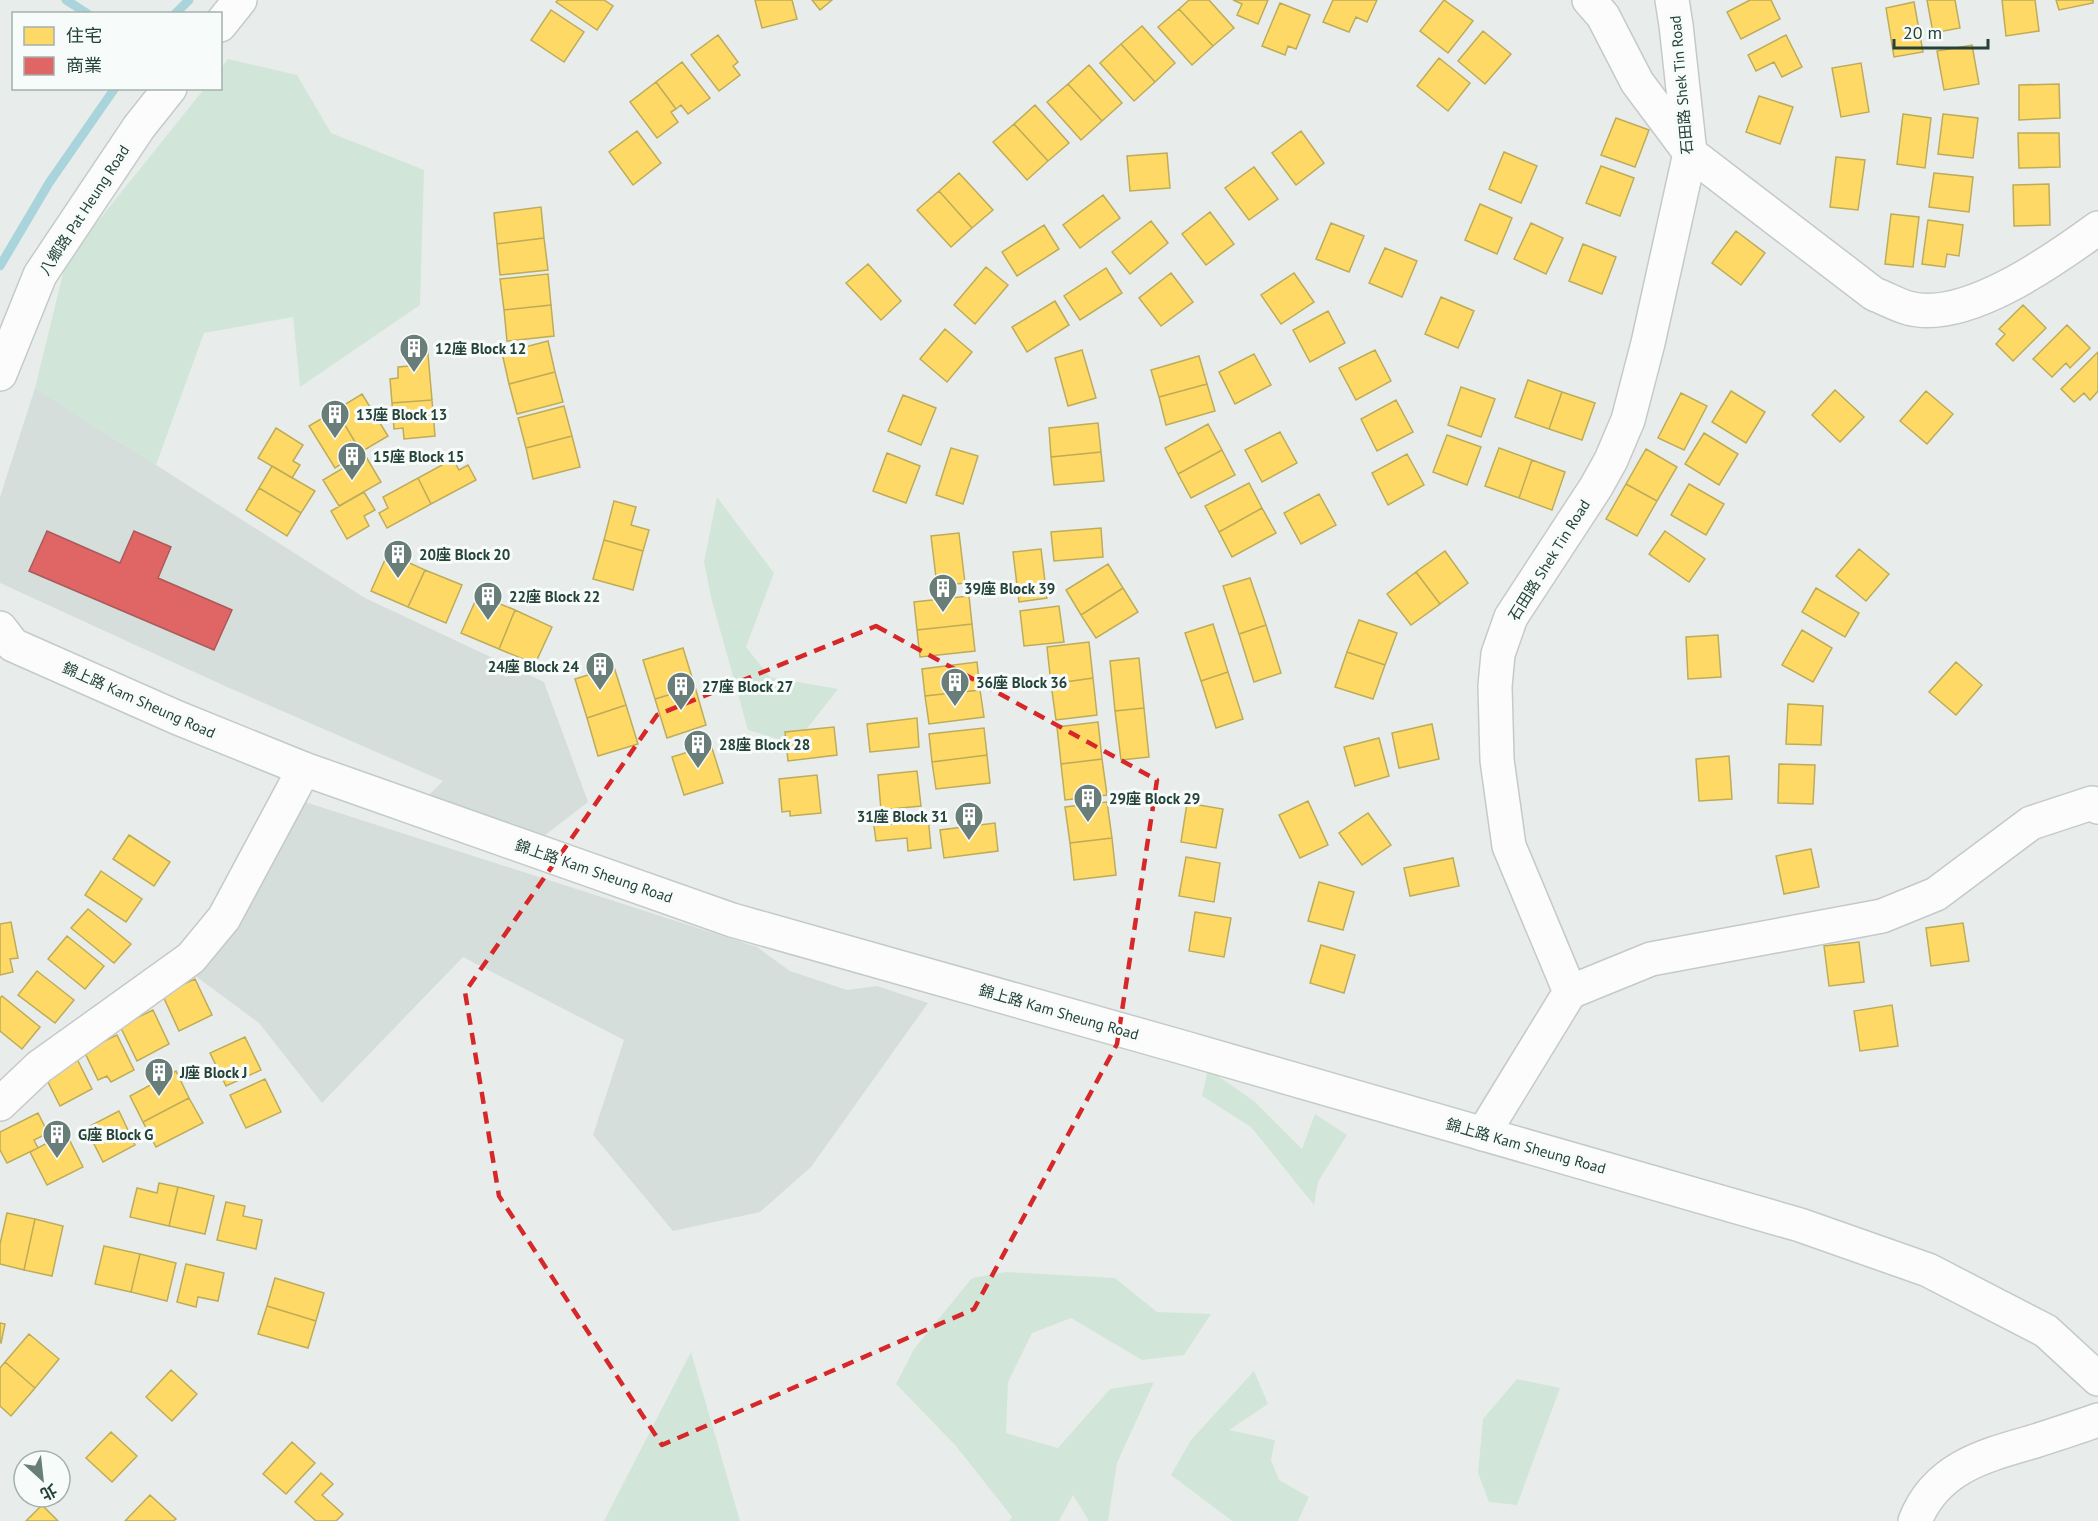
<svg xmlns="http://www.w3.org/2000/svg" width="2098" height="1521" viewBox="0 0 2098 1521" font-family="'PT Sans','Noto Sans TC',sans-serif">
<rect width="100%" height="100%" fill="#e8edeb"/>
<path fill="#d6dedb" d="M35 388 365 598 544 682 588 802 544 836 427 797 443 781 227 687 0 583V497Z
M302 801 757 947 790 971 847 990 877 986 928 1003 811 1167 760 1212 673 1231 593 1135 624 1040 463 957 322 1103 259 1023 186 969Z"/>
<path fill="#d1e6d8" d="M228 59 297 75 331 133 424 170 420 305 300 387 293 317 204 333 156 465 35 388 66 261 204 89 220 88 221 68Z
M717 497 774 573 746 647 770 677 838 689 795 744 748 730 711 597 704 562Z
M1208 1069 1254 1101 1302 1149 1315 1114 1347 1135 1318 1182 1314 1205 1251 1127 1202 1096Z
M1006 1272 1115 1278 1157 1312 1211 1314 1184 1355 1142 1360 1071 1318 1032 1333 1008 1382 1006 1433 1058 1448 1110 1389 1154 1382 1117 1463 1108 1521H1089L1073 1495 1059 1521H1009L1012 1517 956 1446 896 1384 914 1349 972 1278Z
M691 1352 740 1521H604Z
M1254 1371 1268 1404 1229 1430 1275 1440 1271 1460 1279 1480 1309 1497 1298 1521H1232L1171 1475 1191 1440Z
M1517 1379 1560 1388 1517 1505 1489 1502 1478 1473 1483 1419Z"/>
<path fill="#ffd966" stroke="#bdac59" stroke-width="1.5" d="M558 0H604L613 6 597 30 556 2Z
M755 0H792L797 19 762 28Z
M812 0H832L820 10Z
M1189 0H1209L1234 28 1213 46 1179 9Z
M1233 0H1268L1258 24 1237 15 1242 4Z
M1333 0H1377L1367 22 1356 17 1349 32 1323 22Z
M1444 0 1473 21 1448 53 1420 31Z
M1750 0H1771L1780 19 1741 39 1727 12Z
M1927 0H1955L1960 28 1933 33Z
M2002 0H2035L2039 31 2006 36Z
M2056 0H2093V3L2059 10Z
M1914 2 1923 52 1894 57 1886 8Z
M1280 3 1310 15 1296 49 1288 46 1285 55 1262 46Z
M1179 9 1213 46 1192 65 1158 27Z
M551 10 584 32 564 62 531 40Z
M1142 26 1175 63 1155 82 1121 44Z
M1483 31 1511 54 1485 84 1458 61Z
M718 35 738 62 733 66 740 75 719 91 691 55Z
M1786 35 1802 67 1782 77 1774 62 1756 71 1748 55Z
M1121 44 1155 82 1134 101 1100 63Z
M1972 45 1979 84 1944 90 1937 51Z
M1439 58 1470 83 1448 111 1417 86Z
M682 62 710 98 688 114 681 105 676 109 656 82Z
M1861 63 1869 112 1841 117 1832 68Z
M1089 65 1122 103 1102 121 1068 84Z
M656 82 676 109 671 112 678 122 657 138 630 102Z
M1068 84 1102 121 1081 140 1047 102Z
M2059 84 2060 118 2019 120V85Z
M1759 96 1793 107 1780 144 1746 132Z
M1035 105 1069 143 1048 161 1014 124Z
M1903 114 1931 118 1925 168 1897 164Z
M1943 114 1978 118 1973 158 1938 154Z
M1616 118 1649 130 1635 167 1601 155Z
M1014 124 1048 161 1027 180 993 142Z
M637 131 661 163 633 185 609 152Z
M1301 131 1324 163 1296 185 1272 153Z
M2018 133H2059L2060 167 2019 168Z
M1504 152 1537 166 1521 203 1489 189Z
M1167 153 1170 188 1130 191 1127 156Z
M1836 157 1865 160 1858 210 1830 207Z
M1601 166 1634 178 1620 216 1586 203Z
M1254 167 1278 199 1249 220 1225 188Z
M959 173 993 210 972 228 939 191Z
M1934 173 1973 177 1969 212 1929 207Z
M2049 184 2050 225 2014 226 2013 185Z
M939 191 972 228 951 247 917 210Z
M1103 195 1120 218 1080 248 1063 225Z
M1480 204 1512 218 1497 254 1465 240Z
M541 207 544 238 497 244 494 213Z
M1210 212 1234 244 1206 265 1182 234Z
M1891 214 1919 217 1913 267 1885 264Z
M1928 220 1963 225 1959 256 1947 254 1945 267 1922 264Z
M1151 221 1168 243 1130 274 1112 252Z
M1331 223 1364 236 1349 272 1316 259Z
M1531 223 1563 238 1546 274 1514 259Z
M1044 225 1059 249 1017 276 1002 252Z
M1736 231 1765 253 1741 285 1712 263Z
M544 238 548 270 500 275 497 244Z
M1583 244 1616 257 1602 294 1569 281Z
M1385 248 1417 261 1402 297 1369 283Z
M868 264 901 301 881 320 846 283Z
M986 267 1008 285 975 324 954 305Z
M1106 268 1122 293 1080 320 1064 296Z
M1171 273 1193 302 1161 326 1139 298Z
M1294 273 1314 302 1281 324 1261 295Z
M548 274 551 305 504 310 500 279Z
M1441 297 1474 311 1458 348 1425 334Z
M1055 301 1069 325 1027 352 1012 327Z
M551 305 554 336 507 341 504 310Z
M2023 305 2046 328 2013 361 1996 344 2005 334 1999 329Z
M1328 311 1345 343 1310 362 1293 330Z
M2067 325 2090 348 2070 368 2066 363 2052 377 2033 359Z
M945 329 972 352 947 382 920 359Z
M548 341 555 372 509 384 502 353Z
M427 343 432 400 392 403 390 379 398 378V367L409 366 407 344Z
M1082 350 1096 398 1068 406 1055 358Z
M1375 350 1391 381 1356 400 1339 368Z
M2098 352V391L2090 400 2084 393 2074 402 2061 389Z
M1254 354 1271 385 1235 404 1219 372Z
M1199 356 1207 384 1159 397 1151 370Z
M555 372 563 402 517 414 509 384Z
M1528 380 1562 392 1549 429 1515 417Z
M1207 384 1215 411 1166 425 1159 397Z
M1461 387 1495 399 1481 437 1448 425Z
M1835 390 1864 417 1840 442 1812 415Z
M1731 391 1765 412 1746 443 1712 422Z
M1926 391 1953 414 1927 444 1900 421Z
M1562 392 1595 403 1582 440 1549 429Z
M1681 393 1707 406 1684 450 1658 438Z
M362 394 388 436 361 452 336 410Z
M903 395 936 408 921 445 888 431Z
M432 400 435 436 404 439 403 428 394 429 392 403Z
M1396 400 1413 432 1377 451 1361 419Z
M564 406 572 436 526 448 518 418Z
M336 410 361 452 335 468 309 426Z
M1098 423 1101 452 1051 457 1049 428Z
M1208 424 1222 450 1178 474 1165 448Z
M276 428 303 445 293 461 300 465 292 478 258 458Z
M1280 432 1297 463 1262 482 1245 450Z
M1704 433 1738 454 1719 485 1685 464Z
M1447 435 1481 447 1467 485 1433 472Z
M572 436 580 467 533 479 526 448Z
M951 448 978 456 963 504 936 495Z
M1499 448 1532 460 1519 498 1485 486Z
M1646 449 1677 467 1657 501 1626 484Z
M1222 450 1235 475 1191 498 1178 474Z
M1101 452 1104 481 1054 485 1051 457Z
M887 453 920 466 906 503 873 491Z
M1407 454 1424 485 1388 505 1372 473Z
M365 455 381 482 339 506 323 480Z
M453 459 459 470 468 465 476 480 431 504 418 478Z
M1532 460 1565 472 1552 510 1519 498Z
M272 466 315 491 301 513 259 488Z
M418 478 431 504 387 528 379 513 388 508 383 497Z
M1249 483 1262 508 1219 532 1205 506Z
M1626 484 1657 501 1637 536 1606 519Z
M1689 484 1724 504 1706 535 1671 515Z
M259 488 301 513 287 536 246 510Z
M364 492 375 510 364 516 369 526 347 539 331 511Z
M1319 494 1336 525 1301 544 1284 513Z
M614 501 636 507 631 525 649 530 643 551 604 540Z
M1262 508 1276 533 1232 557 1219 532Z
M1101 528 1103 557 1054 561 1051 532Z
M1665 531 1705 559 1689 582 1649 554Z
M959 533 965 583 937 586 931 536Z
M604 540 643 551 633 590 593 579Z
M1041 549 1047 598 1019 602 1013 552Z
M1859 549 1889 574 1866 601 1836 576Z
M1445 551 1468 583 1440 604 1416 572Z
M388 553 425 570 408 607 371 591Z
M1108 564 1123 588 1081 615 1066 590Z
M425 570 462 585 446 623 408 607Z
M1416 572 1440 604 1411 625 1387 594Z
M1250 578 1266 625 1239 634 1223 586Z
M1123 588 1138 612 1096 638 1081 615Z
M1816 588 1859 613 1845 637 1802 612Z
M478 595 515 610 499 649 461 633Z
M969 596 972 624 917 630 914 602Z
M1059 606 1064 642 1024 646 1020 611Z
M515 610 552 627 535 664 499 649Z
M1359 620 1397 633 1385 665 1347 652Z
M972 624 975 651 920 657 917 630Z
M1213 624 1228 672 1201 681 1185 633Z
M1266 625 1281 673 1254 682 1239 634Z
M1802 630 1832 648 1813 682 1782 665Z
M1718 635 1721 677 1688 679 1686 637Z
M1089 642 1093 678 1051 684 1047 647Z
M683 648 695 687 655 699 643 660Z
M1347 652 1385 665 1373 699 1335 687Z
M1139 658 1144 708 1115 711 1110 661Z
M977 662 980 690 925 696 922 669Z
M1956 662 1982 685 1956 715 1929 692Z
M614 667 626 705 587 718 575 679Z
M1228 672 1243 719 1216 728 1201 681Z
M1093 678 1097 715 1056 720 1051 684Z
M695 687 706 725 667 738 655 699Z
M980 690 984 717 929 724 925 696Z
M1788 704 1823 706 1821 745 1786 744Z
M626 705 638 744 598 756 587 718Z
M1144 708 1149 757 1121 760 1115 711Z
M917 718 919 747 870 752 867 724Z
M1098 722 1102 759 1061 764 1057 727Z
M1432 724 1439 759 1399 768 1392 733Z
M834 727 837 755 788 761 785 732Z
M984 728 987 755 932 762 929 734Z
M1379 738 1389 776 1355 786 1344 747Z
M711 745 723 783 684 795 672 757Z
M987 755 990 783 936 789 932 762Z
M1729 756 1732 799 1699 801 1696 759Z
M1102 759 1107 795 1065 800 1061 764Z
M1779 764 1815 765 1813 804 1778 803Z
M917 771 921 806 881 810 878 775Z
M817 775 821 813 790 816V811L782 812 779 779Z
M1308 801 1328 845 1300 858 1279 815Z
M1107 802 1112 838 1070 843 1065 807Z
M1187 803 1223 809 1216 848 1181 842Z
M1368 813 1391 845 1362 865 1339 833Z
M928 816 931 848 908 851 907 838 876 841 874 826 892 824V819Z
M995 823 998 851 944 858 940 830Z
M129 835 170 862 154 886 113 859Z
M1112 838 1116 875 1074 880 1070 843Z
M1811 849 1819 887 1784 894 1776 856Z
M1186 857 1220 863 1214 902 1179 896Z
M1453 858 1459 886 1410 896 1404 868Z
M101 871 142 899 126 922 85 895Z
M1319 882 1354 892 1343 930 1308 921Z
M88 909 131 944 114 963 71 928Z
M1195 912 1231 918 1224 957 1189 951Z
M11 922 18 958 10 959 13 972 0 975V924Z
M1963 923 1969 961 1931 966 1926 928Z
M67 936 104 966 85 989 48 959Z
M1859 942 1864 982 1829 986 1824 946Z
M1321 945 1355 955 1344 993 1310 983Z
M37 971 74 1000 55 1023 18 995Z
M195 979 212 1015 179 1031 162 994Z
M2 996 40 1027 22 1049 0 1031V998Z
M1892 1005 1898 1046 1860 1051 1854 1011Z
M153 1010 169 1044 137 1061 120 1026Z
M117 1035 134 1070 111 1082 107 1076 98 1080 84 1051Z
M245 1037 261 1070 226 1086 210 1053Z
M75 1055 92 1089 60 1106 43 1072Z
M176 1071 189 1098 143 1122 130 1096Z
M265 1079 281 1112 246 1128 230 1095Z
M189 1098 203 1123 156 1147 143 1122Z
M119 1111 135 1145 103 1162 86 1128Z
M38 1113 48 1133 34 1140 38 1148 7 1163 0 1150V1132Z
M66 1133 83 1167 47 1185 30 1152Z
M159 1183 178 1187 169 1226 130 1217 137 1188 157 1193Z
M178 1187 214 1196 205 1234 169 1226Z
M226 1202 245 1206 243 1216 262 1220 256 1249 217 1240Z
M7 1213 35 1219 24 1270 0 1264V1244Z
M35 1219 63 1226 52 1276 24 1270Z
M104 1246 140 1254 131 1292 95 1284Z
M140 1254 176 1263 167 1301 131 1292Z
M186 1264 224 1273 218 1301 198 1297 196 1307 177 1302Z
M275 1278 324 1293 316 1321 267 1306Z
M267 1306 316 1321 308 1348 258 1334Z
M0 1323 5 1324 1 1343 0 1342Z
M29 1334 59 1359 35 1388 5 1362Z
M5 1362 35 1388 11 1416 0 1406V1368Z
M171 1370 197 1394 172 1421 146 1397Z
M111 1432 137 1456 112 1482 86 1458Z
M292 1442 315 1463 286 1494 263 1474Z
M321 1473 333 1484 322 1495 343 1514 336 1521H316L295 1502Z
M150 1495 176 1519 173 1521H125Z
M42 1505 58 1521H26Z"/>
<path fill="#e06666" stroke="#a85b59" stroke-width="1.5" d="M47 531 120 563 134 531 171 547 158 578 232 610 214 650 29 571Z"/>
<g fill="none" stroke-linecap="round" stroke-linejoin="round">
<path stroke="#a9d4db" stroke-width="9" d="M66 0 88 14
M175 14 189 0
M0 266 49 183 115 88"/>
<g stroke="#c5cac8" stroke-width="36">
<path id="street" d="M1589 0 1603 16 1637 82 1690 153 1874 294C1885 298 1897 305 1908 308 1965 324 2054 260 2098 228
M1570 992 1651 959 1882 916 1936 894 2031 823 2092 803 2098 807
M0 1104 39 1067 191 958 224 918 304 769
M1483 1134 1570 992 1509 846 1497 760 1495 686 1498 654 1511 617 1596 487 1611 460 1628 420 1648 343 1690 153 1676 25 1672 0
M1915 1521C1936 1468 1983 1456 2032 1442 2054 1435 2076 1428 2098 1420"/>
</g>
<g stroke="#c3cbc8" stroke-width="36">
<path id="secondary" d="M220 25 240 0
M0 374 40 275 139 127 170 88
M0 628 13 645 178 718 304 769 732 920 1178 1046 1800 1225 1928 1270 2046 1331 2098 1379"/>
</g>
<use href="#street" stroke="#fcfcfc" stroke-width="33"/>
<use href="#secondary" stroke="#fcfcfc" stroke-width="33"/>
</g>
<path fill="none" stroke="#d62828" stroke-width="4.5" stroke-dasharray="12 8" stroke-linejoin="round" d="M876 626 1157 780 1117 1044 974 1309 662 1445 499 1196 465 992 657 715Z"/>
<defs>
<g id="building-pin" transform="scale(1.5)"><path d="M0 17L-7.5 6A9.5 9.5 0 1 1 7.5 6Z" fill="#697e78" stroke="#f7fbf9"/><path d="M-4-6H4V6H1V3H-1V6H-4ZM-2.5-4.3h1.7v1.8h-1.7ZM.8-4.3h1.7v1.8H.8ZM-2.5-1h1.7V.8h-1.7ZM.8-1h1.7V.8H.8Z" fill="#fff"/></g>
</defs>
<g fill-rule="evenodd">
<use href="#building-pin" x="414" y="348"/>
<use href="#building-pin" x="335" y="414"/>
<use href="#building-pin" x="352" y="456"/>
<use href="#building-pin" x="398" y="554"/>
<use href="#building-pin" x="943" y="588"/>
<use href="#building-pin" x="488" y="596"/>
<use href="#building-pin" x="600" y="666"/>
<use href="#building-pin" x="955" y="682"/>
<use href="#building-pin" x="681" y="686"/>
<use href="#building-pin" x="698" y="744"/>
<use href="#building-pin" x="1088" y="798"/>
<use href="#building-pin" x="969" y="816"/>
<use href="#building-pin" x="159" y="1072"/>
<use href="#building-pin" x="57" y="1134"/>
</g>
<g text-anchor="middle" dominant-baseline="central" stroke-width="6" stroke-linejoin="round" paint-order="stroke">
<g font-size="15" fill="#24423a" stroke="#f7fbf9">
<text transform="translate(1681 85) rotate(-95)">石田路 Shek Tin Road</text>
<text transform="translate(84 210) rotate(-57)">八鄉路 Pat Heung Road</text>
<text transform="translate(1549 560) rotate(-58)">石田路 Shek Tin Road</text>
<text transform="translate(139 700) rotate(24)">錦上路 Kam Sheung Road</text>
<text transform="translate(594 871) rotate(19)">錦上路 Kam Sheung Road</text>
<text transform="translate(1059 1012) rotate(16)">錦上路 Kam Sheung Road</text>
<text transform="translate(1526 1146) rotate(16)">錦上路 Kam Sheung Road</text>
</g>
<g font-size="15" font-weight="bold" fill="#24423a" stroke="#f7fbf9" text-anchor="start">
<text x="435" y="348">12座 Block 12</text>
<text x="356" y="414">13座 Block 13</text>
<text x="373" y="456">15座 Block 15</text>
<text x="419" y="554">20座 Block 20</text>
<text x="964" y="588">39座 Block 39</text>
<text x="509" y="596">22座 Block 22</text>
<text x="579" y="666" text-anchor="end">24座 Block 24</text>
<text x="976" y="682">36座 Block 36</text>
<text x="702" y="686">27座 Block 27</text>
<text x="719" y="744">28座 Block 28</text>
<text x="1109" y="798">29座 Block 29</text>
<text x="948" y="816" text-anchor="end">31座 Block 31</text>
<text x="180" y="1072">J座 Block J</text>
<text x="78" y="1134">G座 Block G</text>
</g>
</g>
<rect x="12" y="12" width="210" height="78" fill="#f7fbf9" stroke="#a3b1ad" stroke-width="1.5"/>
<rect x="24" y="27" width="30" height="18" fill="#ffd966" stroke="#a3b1ad" stroke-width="1.5"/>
<text x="66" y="42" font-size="18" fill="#24423a">住宅</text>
<rect x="24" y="57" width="30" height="18" fill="#e06666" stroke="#a3b1ad" stroke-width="1.5"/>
<text x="66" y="72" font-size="18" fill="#24423a">商業</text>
<g transform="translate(42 1479) rotate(153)"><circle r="28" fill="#f7fbf9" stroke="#a3b1ad" stroke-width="1.5"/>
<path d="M0-4.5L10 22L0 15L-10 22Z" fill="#697e78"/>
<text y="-9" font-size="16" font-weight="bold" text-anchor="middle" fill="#24423a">北</text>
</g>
<path d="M1894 39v9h94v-9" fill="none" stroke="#24423a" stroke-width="3"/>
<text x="1903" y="39" font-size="18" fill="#24423a" stroke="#f7fbf9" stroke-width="4.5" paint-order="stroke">20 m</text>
</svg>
